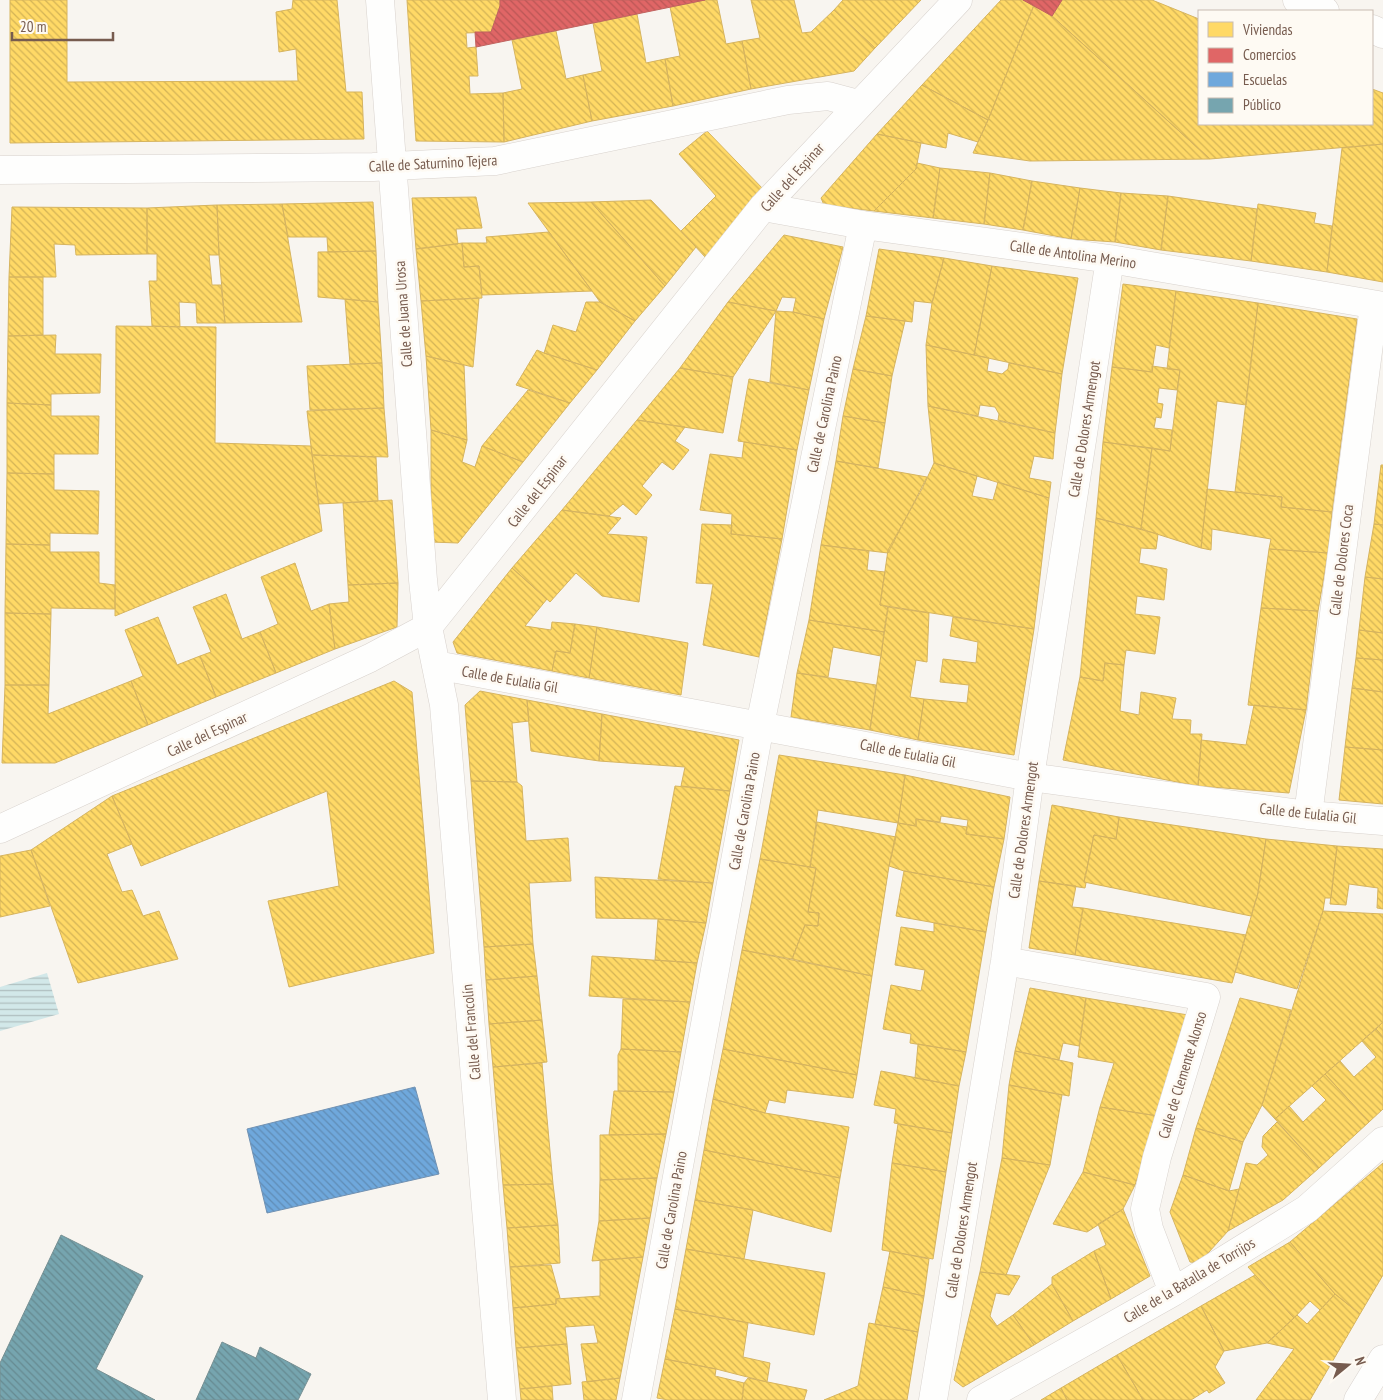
<svg xmlns="http://www.w3.org/2000/svg" width="1383" height="1400" viewBox="0 0 1383 1400" font-family="'PT Sans Narrow',sans-serif">
<defs>
<pattern id="water-rules" width="6" height="5" patternUnits="userSpaceOnUse" patternTransform="scale(1.25)"><rect width="6" height="5" fill="#d2e8e9"/><path d="M0 2.5h6" fill="none" stroke="#afbfbf"/></pattern>
<pattern id="homes-back-hatch" width="6" height="6" patternUnits="userSpaceOnUse" patternTransform="scale(1.25)"><rect width="6" height="6" fill="#ffd966"/><path d="M-1 5l2 2M0 0l6 6M5-1l2 2" fill="none" stroke="#d3b356"/></pattern>
<pattern id="shops-back-hatch" width="6" height="6" patternUnits="userSpaceOnUse" patternTransform="scale(1.25)"><rect width="6" height="6" fill="#e06666"/><path d="M-1 5l2 2M0 0l6 6M5-1l2 2" fill="none" stroke="#ba5756"/></pattern>
<pattern id="schools-back-hatch" width="6" height="6" patternUnits="userSpaceOnUse" patternTransform="scale(1.25)"><rect width="6" height="6" fill="#6fa8dc"/><path d="M-1 5l2 2M0 0l6 6M5-1l2 2" fill="none" stroke="#608cb5"/></pattern>
<pattern id="public-back-hatch" width="6" height="6" patternUnits="userSpaceOnUse" patternTransform="scale(1.25)"><rect width="6" height="6" fill="#76a5af"/><path d="M-1 5l2 2M0 0l6 6M5-1l2 2" fill="none" stroke="#668a91"/></pattern>
</defs>
<rect width="100%" height="100%" fill="#f8f5f0"/>
<path fill="url(#water-rules)" d="M47 973 59 1014 0 1031V987Z"/>
<path fill="url(#homes-back-hatch)" stroke="#d6b45f" d="M10 0H67V82L298 81 296 49 279 52 276 12 292 9 293 0H337L346 92H362L364 139 10 143Z
M407 0H500V6L491 32 466 33 467 48 476 47 478 76H469L470 94 503 93 504 142 416 141Z
M705 0H717L726 44 742 41 751 89 673 106 665 59 680 56 670 7Z
M751 0H794L802 33 811 32 834 10 875 48 854 71 751 89 742 41 760 38Z
M843 0H921L875 48 834 10Z
M1001 0H1023L1034 5 988 120 922 85Z
M1062 0H1152L1199 19V124H1372V89L1383 93V144L1210 159 1052 16Z
M1034 5 1052 16 1210 159 1030 161 973 153 988 120Z
M637 14 646 63 665 59 673 106 592 121 583 75 602 71 593 23Z
M556 31 566 79 583 75 592 121 504 142 503 93 522 89 512 40Z
M922 85 988 120 978 142 948 133 946 148 877 134Z
M707 131 765 191 706 258 681 231 716 196 679 154Z
M877 134 921 143 916 169 874 211 824 205 821 198Z
M1383 144V282L1327 272 1342 148Z
M917 163 940 168 933 218 874 211 916 169Z
M940 168 990 173 984 224 933 218Z
M990 173 1032 181 1023 230 984 224Z
M1032 181 1080 188 1071 239 1023 230Z
M1080 188 1121 193 1115 242 1071 239Z
M1121 193 1168 196 1161 250 1115 242Z
M1168 196 1257 209 1251 261 1161 250Z
M476 197 482 228 456 229 458 244 416 249 412 198Z
M651 200 696 247 665 286 591 202Z
M373 202 376 251 328 252 327 237H288L282 204Z
M591 202 665 286 635 321 600 302 528 203Z
M282 204 302 322 225 323 219 255 217 205Z
M1258 204 1316 213 1314 223 1332 226 1327 272 1251 261Z
M217 205 219 255H209L212 285H221L225 323H197L196 303 179 302 180 327 152 326 149 281H157V254H147V208Z
M12 207 147 208V254L76 255 75 245 54 244 56 277H9Z
M549 232 592 291 482 295 479 266 464 267 462 243H487L486 237Z
M784 235 843 247 824 319 793 312 796 298 782 297 776 311 728 302Z
M462 243 464 267 479 266 482 298 421 301 416 249Z
M879 249 944 258 932 303 914 301 912 322 866 316Z
M376 251 378 302 318 297V252Z
M944 258 992 266 974 355 926 345 932 303Z
M992 266 1078 278 1062 374 974 355Z
M9 277H43V335L8 336Z
M1123 284 1176 291 1169 348 1156 345 1152 372 1112 367Z
M1176 291 1258 303 1246 405 1217 401 1201 548 1141 529 1152 448 1170 451 1180 370 1167 369Z
M479 298 473 367 426 356 421 301Z
M345 299 378 302 382 363 350 364Z
M586 302H600L635 321 597 370 544 353 553 325 576 332Z
M728 302 776 311 733 377 680 368Z
M1258 303 1357 319 1332 512 1281 507 1282 497 1235 492Z
M776 311 793 312 824 319 809 390 770 382Z
M866 316 905 321 892 376 853 369Z
M116 326 216 327 215 443 311 446 322 531 115 616Z
M56 335 55 354H101L100 393 51 394V405L7 403 8 336Z
M926 345 989 358 987 371 1002 374 1008 369 1009 363 1062 374 1055 433 998 420 999 414 995 407 980 405 978 416 928 406Z
M537 350 544 353 597 370 570 403 516 385Z
M426 356 464 365 467 440 431 430Z
M382 363 384 408 310 410 307 366Z
M1152 366 1180 370 1177 390 1159 388 1157 403 1163 404 1161 418 1156 417 1154 428 1172 430 1170 451 1103 442 1112 367 1152 372Z
M680 368 733 377 723 433 637 420Z
M853 369 892 376 885 423 843 416Z
M749 379 809 390 797 450 738 441Z
M528 390 570 403 523 462 482 446Z
M7 403 51 405V416H99L98 454H54V474L7 473Z
M928 406 1055 433 1053 459 1034 456 1029 478 1051 482 1049 498 934 463Z
M384 408 388 457 312 455 307 411Z
M843 416 885 423 878 468 836 461Z
M637 420 685 427 675 441 689 450 673 470 662 462 642 486 652 495 636 515 623 504 609 516 562 510Z
M431 430 467 440 462 462 475 467 482 446 523 462 458 543 431 542Z
M744 442 797 450 782 539 731 534 732 514 700 510 710 454 742 458Z
M1103 442 1152 448 1141 529 1096 518Z
M312 455 376 457 378 501 319 504Z
M836 461 927 477 888 553 821 545Z
M934 463 977 476 972 496 993 500 998 482 1049 498 1034 629 880 605 888 550 922 489Z
M1381 465H1383V525L1374 524Z
M7 473 54 474V490L99 491 98 534 50 533V545L6 544Z
M1207 489 1282 497 1281 507 1332 512 1328 553 1269 549 1271 539 1212 529 1211 550 1201 548Z
M392 500 398 583 348 585 343 503Z
M562 510 621 518 607 534 647 537 639 602 602 596 576 573 550 602 512 568Z
M1096 518 1158 534 1156 549 1141 548 1139 563 1167 569 1164 600 1137 596 1135 614 1160 617 1155 654 1126 650 1124 665 1105 663 1103 681 1080 677Z
M702 524 732 525 731 534 782 539 759 657 703 645 713 584 696 583Z
M1374 524 1383 525V579L1365 577Z
M6 544 50 545V552H99V583L115 585V609L51 608V614L5 613Z
M821 545 869 551 867 570 885 572 880 605 888 607 884 632 809 620Z
M1269 549 1328 553 1318 611 1261 608Z
M295 563 311 611 329 604 335 649 276 673 260 632 278 624 261 577Z
M512 568 547 599 525 626 551 630 552 622 575 624 570 653 556 651 552 671 457 653 453 642Z
M1365 577 1383 579V633L1359 630Z
M398 583 397 627 335 649 329 604 349 602 348 585Z
M226 594 242 639 260 632 276 673 216 697 200 656 211 652 193 607Z
M888 607 929 613 927 662 916 660 910 697 924 699 918 740 870 730Z
M1261 608 1318 611 1306 710 1248 705Z
M5 613 51 614 49 685H5Z
M158 617 177 665 200 656 216 697 148 725 131 681 143 676 125 630Z
M953 617 1034 629 1014 755 918 740 924 699 967 703 969 685 940 682 943 659 976 663 978 642 950 636Z
M809 620 884 632 881 656 833 647 828 677 797 673Z
M575 624 597 627 589 678 552 671 556 651 570 653Z
M597 627 688 643 681 695 589 678Z
M1359 630 1383 633V660L1356 658Z
M1356 658 1383 660V692L1352 688Z
M1105 663 1124 665 1120 711 1139 715 1141 692 1176 698 1172 719 1191 720 1190 734H1202L1198 786 1063 760 1080 677 1103 681Z
M797 673 876 685 870 730 791 717Z
M131 681 148 725 55 763H2L5 685H49L48 714Z
M394 681 412 692 434 953 289 987 268 901 339 886 327 791 141 866 112 796Z
M1352 688 1383 692V750L1345 747Z
M480 691 527 700 529 721 512 723 517 782 471 781 465 705Z
M527 700 602 714 599 761 531 751Z
M1254 705 1306 710 1289 793 1198 786 1201 740 1246 745Z
M602 714 739 740 730 791 681 786 685 767 599 761Z
M1345 747 1383 750V804L1339 800Z
M779 755 905 775 898 823 818 810 810 867 760 859Z
M905 775 1010 797 1004 839 966 834 968 820 941 816 940 822 916 819V826L898 823Z
M471 781 517 782 522 786 526 841 568 838 571 881 529 883 533 944 484 947Z
M675 786 730 791 713 883 658 879Z
M112 796 132 844 107 854 122 892 132 890 143 916 159 911 178 959 78 983 31 850Z
M1052 805 1119 817 1116 839 1094 835 1084 882 1086 883 1085 888 1039 881Z
M1119 817 1266 839 1258 893 1251 916 1084 882 1094 835 1116 839Z
M916 819 967 827 966 834 1004 839 994 887 904 871 889 866 898 823 916 826Z
M817 822 896 837 889 866 872 976 792 959 805 925 818 926 819 913 808 912 816 868 810 867Z
M1266 839 1337 846 1331 898H1325L1323 911 1297 989 1235 972 1258 893Z
M1337 846 1383 849V909L1377 908 1378 888 1349 884 1346 905 1330 904Z
M31 850 50 906 0 917V856Z
M760 859 816 868 808 912 819 913 818 926 805 925 792 959 742 950Z
M904 871 994 887 986 932 896 916Z
M595 877 713 883 706 923 658 919 596 918Z
M1039 881 1076 886 1072 907 1083 908 1075 955 1029 948Z
M1083 908 1246 935 1232 983 1075 955Z
M1323 911 1383 914V1022L1275 1119 1262 1105Z
M658 919 706 923 697 963 655 960Z
M934 923 986 932 966 1052 910 1043 911 1034 883 1029 891 985 921 991 925 970 895 965 901 927 934 932Z
M533 944 537 976 486 980 484 947Z
M742 950 872 976 857 1075 723 1049Z
M592 956 697 963 690 1002 589 996Z
M537 976 542 1020 489 1024 486 980Z
M1030 988 1086 998 1079 1046 1063 1043 1059 1060 1015 1051Z
M1086 998 1188 1015 1158 1116 1100 1107 1114 1063 1078 1057Z
M1240 998 1291 1010 1262 1105 1243 1142 1196 1128Z
M623 999 690 1002 681 1052 621 1049Z
M542 1020 547 1062 493 1067 489 1024Z
M1383 1022V1037L1376 1029Z
M1376 1029 1383 1037V1109L1369 1122 1325 1074 1340 1061 1354 1077 1376 1057 1362 1041Z
M918 1044 966 1052 959 1086 915 1078Z
M621 1049 681 1052 674 1092 618 1091V1055Z
M723 1049 857 1075 853 1098 787 1090 785 1103 769 1100 765 1113 713 1099Z
M1015 1051 1073 1063 1069 1096 1009 1085Z
M542 1063 553 1184 503 1185 493 1067Z
M881 1071 959 1086 952 1133 894 1123 896 1109 874 1105Z
M1325 1074 1369 1122 1319 1168 1275 1119 1289 1106 1303 1122 1326 1100 1312 1086Z
M1009 1085 1062 1095 1050 1165 1002 1158Z
M614 1091 674 1092 666 1134 609 1135Z
M713 1099 765 1113 849 1127 840 1178 704 1150Z
M1100 1107 1158 1116 1135 1185 1083 1172Z
M1277 1122 1319 1168 1283 1200 1228 1231 1246 1163 1257 1165 1268 1155 1262 1147 1263 1136Z
M898 1124 952 1133 946 1172 892 1163Z
M1196 1128 1243 1142 1229 1191 1183 1175Z
M666 1134 657 1178 600 1180V1135Z
M704 1150 840 1178 831 1232 753 1210 695 1200Z
M1002 1158 1050 1165 1006 1275 980 1272Z
M892 1163 946 1172 933 1259 882 1250Z
M1383 1163V1275L1360 1314 1335 1294 1290 1242Z
M1083 1172 1135 1185 1123 1209 1087 1232 1053 1224Z
M1183 1175 1229 1191 1239 1189 1228 1231 1199 1263 1190 1262 1170 1212Z
M657 1178 650 1218 599 1221 600 1180Z
M553 1184 558 1225 507 1228 503 1185Z
M695 1200 753 1210 744 1259 686 1249Z
M1123 1209 1150 1276 1111 1299 1094 1251 1106 1245 1098 1224Z
M650 1218 643 1257 592 1261 599 1221Z
M558 1225 560 1263 510 1267 507 1228Z
M1290 1242 1335 1294 1320 1310 1310 1301 1294 1318 1248 1267Z
M686 1249 825 1273 814 1335 675 1309Z
M890 1251 929 1259 924 1296 883 1287Z
M1094 1251 1111 1299 1073 1321 1052 1284V1277Z
M643 1257 620 1378 587 1382 581 1344 598 1343 594 1325 565 1327 567 1344 516 1348 513 1308 556 1304V1299L600 1296V1260Z
M551 1265 560 1298 556 1299V1304L513 1308 510 1267Z
M980 1272 1020 1276 1009 1295 996 1293 990 1316 997 1326 1013 1315 1034 1345 963 1387 954 1380Z
M1255 1275 1294 1318 1267 1343 1224 1351 1201 1306Z
M1052 1284 1073 1321 1034 1345 1013 1315Z
M883 1287 924 1296 918 1332 875 1324Z
M1335 1294 1360 1314 1310 1400H1256L1294 1349 1267 1343 1297 1315 1307 1324Z
M1201 1306 1224 1351 1215 1367 1225 1383 1209 1393 1207 1390 1191 1400H1143L1117 1355Z
M675 1309 748 1323 743 1357 770 1363 767 1382 716 1369 665 1359Z
M869 1323 918 1332 907 1400H824L858 1386Z
M567 1344 571 1384 520 1389 516 1348Z
M1117 1355 1143 1400H1067L1061 1388Z
M665 1359 716 1369 715 1376 744 1383 742 1400H668L657 1398Z
M620 1378 616 1400H584L582 1382Z
M748 1378 807 1390 804 1400H742L744 1383Z
M552 1386 553 1400H521L520 1389Z
M1061 1388 1067 1400H1041Z"/>
<path fill="url(#shops-back-hatch)" stroke="#c0635f" d="M500 0H705L476 47 475 32H491L500 6Z
M1023 0H1062L1052 16Z"/>
<path fill="url(#schools-back-hatch)" stroke="#7191b2" d="M415 1087 439 1174 267 1213 247 1129Z"/>
<path fill="url(#public-back-hatch)" stroke="#768f92" d="M61 1235 143 1276 96 1369 155 1400H0V1363Z
M222 1342 256 1358 260 1347 311 1374 298 1400H196Z"/>
<g fill="none" stroke-linecap="round" stroke-linejoin="round">
<g stroke="#d8d2cd" stroke-width="29">
<path id="minor" d="M380 0 423 580 428 627 444 705 502 1400
M1297 0 1325 11
M1372 29 1383 34
M0 170 373 167 495 161 788 100 828 96 858 104
M763 207 863 225 1110 259 1383 306
M436 665 1030 777 1308 815 1383 821
M1308 815 1374 305
M0 829 370 658 428 627 763 207 958 0
M1005 961 1206 997 1157 1157 1145 1209 1149 1229 1173 1292
M636 1400 760 725 863 225
M933 1400 1005 961 1030 777 1110 259
M981 1400 1173 1292 1307 1209 1383 1141
M1358 1400 1383 1359"/>
</g>
<use href="#minor" stroke="#fefefd" stroke-width="28"/>
</g>
<g text-anchor="middle" dominant-baseline="central" stroke-width="5" stroke-linejoin="round" paint-order="stroke">
<g font-size="15" fill="#775c4f" stroke="#fefaf3">
<text transform="translate(433 163) rotate(-3)">Calle de Saturnino Tejera</text>
<text transform="translate(792 177) rotate(-48)">Calle del Espinar</text>
<text transform="translate(1073 254) rotate(8)">Calle de Antolina Merino</text>
<text transform="translate(403 314) rotate(-94)">Calle de Juana Urosa</text>
<text transform="translate(824 414) rotate(-78)">Calle de Carolina Paino</text>
<text transform="translate(1084 429) rotate(-81)">Calle de Dolores Armengot</text>
<text transform="translate(537 491) rotate(-52)">Calle del Espinar</text>
<text transform="translate(1341 560) rotate(-83)">Calle de Dolores Coca</text>
<text transform="translate(510 679) rotate(10)">Calle de Eulalia Gil</text>
<text transform="translate(207 734) rotate(-25)">Calle del Espinar</text>
<text transform="translate(908 753) rotate(11)">Calle de Eulalia Gil</text>
<text transform="translate(744 811) rotate(-80)">Calle de Carolina Paino</text>
<text transform="translate(1308 813) rotate(6)">Calle de Eulalia Gil</text>
<text transform="translate(1023 830) rotate(-82)">Calle de Dolores Armengot</text>
<text transform="translate(471 1032) rotate(-95)">Calle del Francolín</text>
<text transform="translate(1182 1075) rotate(-73)">Calle de Clemente Alonso</text>
<text transform="translate(671 1210) rotate(-80)">Calle de Carolina Paino</text>
<text transform="translate(961 1230) rotate(-81)">Calle de Dolores Armengot</text>
<text transform="translate(1189 1280) rotate(-31)">Calle de la Batalla de Torrijos</text>
</g>
</g>
<rect x="1198" y="10" width="175" height="115" fill="#fefaf3" stroke="#c8bbb1"/>
<rect x="1208" y="22" width="25" height="15" fill="#ffd966" stroke="#c8bbb1"/>
<text x="1243" y="35" font-size="15" fill="#775c4f">Viviendas</text>
<rect x="1208" y="48" width="25" height="15" fill="#e06666" stroke="#c8bbb1"/>
<text x="1243" y="60" font-size="15" fill="#775c4f">Comercios</text>
<rect x="1208" y="72" width="25" height="15" fill="#6fa8dc" stroke="#c8bbb1"/>
<text x="1243" y="85" font-size="15" fill="#775c4f">Escuelas</text>
<rect x="1208" y="98" width="25" height="15" fill="#76a5af" stroke="#c8bbb1"/>
<text x="1243" y="110" font-size="15" fill="#775c4f">Público</text>
<g transform="translate(1348 1365) rotate(72)" stroke="#fefaf3" stroke-width="4" paint-order="stroke">
<path d="M0-4L9 19L0 12L-9 19Z" fill="#775c4f"/>
<text y="-8" font-size="14" font-weight="bold" text-anchor="middle" fill="#775c4f">N</text>
</g>
<path d="M12 32v8h101v-8" fill="none" stroke="#775c4f" stroke-width="2.5"/>
<text x="20" y="32" font-size="15" fill="#775c4f" stroke="#fefaf3" stroke-width="4" paint-order="stroke">20 m</text>
</svg>
